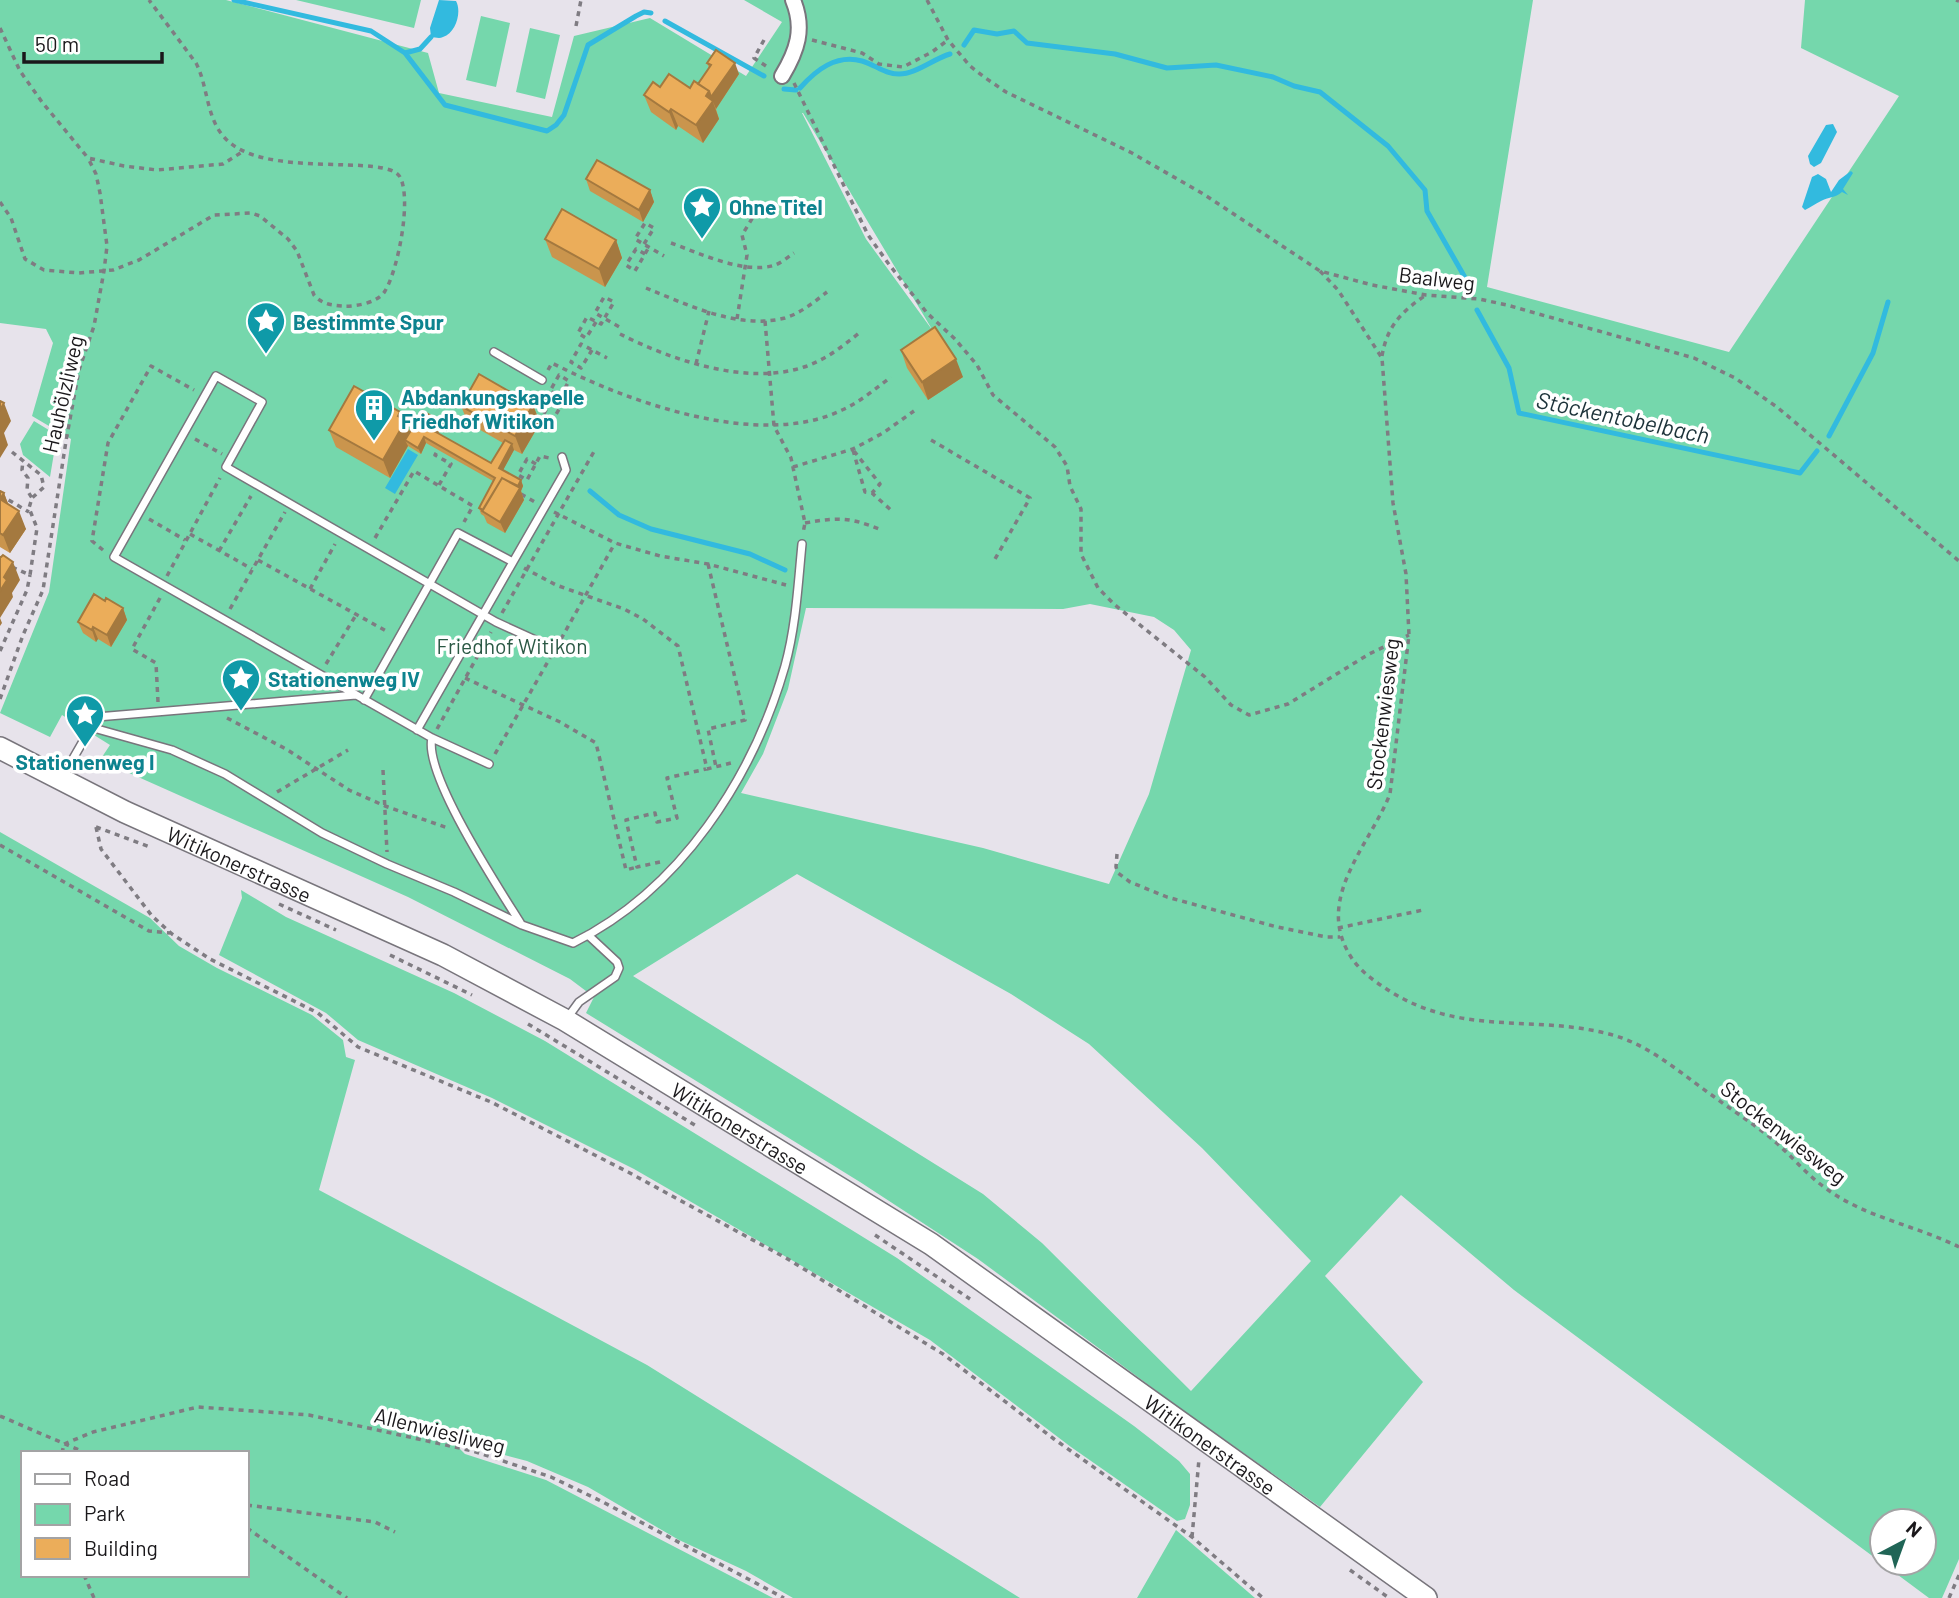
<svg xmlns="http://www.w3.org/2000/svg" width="1959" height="1598" viewBox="0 0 1959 1598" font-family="Barlow,sans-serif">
<rect width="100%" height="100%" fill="#e7e3eb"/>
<path fill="#75d7ac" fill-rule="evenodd" d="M0 0H226L428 53 439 93 552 117 574 36 650 18 746 76 782 22 744 0H1533L1487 287 1729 352 1899 96 1801 48 1805 0H1959V1559L1942 1598H1929L1514 1290 1401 1195 1325 1276 1423 1382 1320 1507 1177 1406 978 1259 860 1182 586 1013 594 997 570 979 408 897 100 760 110 745 62 715 50 737 0 713 49 592 71 439 32 416 53 343 46 329 0 323ZM802 113H803L933 331 866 239ZM1090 604 1154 617 1174 630 1191 650 1149 794 1109 884 983 848 741 793 763 754 788 689 806 608 1063 609ZM797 874 1011 994 1089 1044 1202 1148 1311 1261 1191 1391 1042 1243 983 1194 633 976ZM1882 1521H1924V1563H1882Z
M296 0H421L414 28Z
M481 16 510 23 496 87 466 80Z
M530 28 560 35 545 99 516 92Z
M34 421 57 435 50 477 23 455 20 444Z
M0 832 150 918 179 946 217 968 312 1015 343 1040 346 1057 355 1060 319 1190 647 1365 1020 1598H793L746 1571 679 1540 588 1487 527 1461 452 1441 465 1454 546 1480 773 1598H0ZM23 1453H247V1575H23Z
M241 890 286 917 454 993 545 1041 769 1179 897 1258 1134 1426 1179 1461 1190 1474V1505L1185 1519 1177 1521 1071 1447 930 1340 634 1169 492 1098 358 1040 326 1013 219 955 242 898Z
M1176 1530 1255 1598H1137Z"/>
<path fill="#32badf" d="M439 0 456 1C462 12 456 33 443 37 439 39 435 37 431 37L430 28Z
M1833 124 1837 132 1821 163 1814 167 1810 164 1808 156 1826 125Z
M1851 171 1853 173 1843 189 1848 195 1842 192C1835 198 1828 197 1821 201 1815 204 1811 207 1805 210L1802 207 1812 177 1818 174 1826 179 1831 192 1839 180Z
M408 449 418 455 395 494 385 488Z"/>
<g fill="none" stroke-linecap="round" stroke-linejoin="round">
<path stroke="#32badf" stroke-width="5" d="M234 0 371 31 405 53 445 105 547 131 556 125 564 115 588 45 636 16 644 12 651 13
M665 21 764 76
M964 45 974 30 997 34 1014 31 1027 43 1115 54 1167 68 1216 65 1273 77 1294 86 1320 92 1388 146 1425 190 1427 211 1471 288
M405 53 420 49 431 37
M800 88C816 70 836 54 862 61 876 65 884 74 899 74 916 74 933 59 950 54
M784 89 796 90
M1477 310 1509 368 1519 413 1800 473 1817 451
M1829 436 1873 353 1888 302
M590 491 619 515 651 529 750 554 785 570"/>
<g stroke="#78757c" stroke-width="10">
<path id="lane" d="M494 352 542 380
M364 700 458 533 513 562 566 470 562 457
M90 727 172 750 225 774 322 833 387 864 454 892 522 925 573 943C680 890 753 778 785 666 796 626 798 585 802 544
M417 730 513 562
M432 738C423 774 500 890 521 924
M489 764 432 738 114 557 216 376 262 402 226 467 496 622 555 649
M63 776 97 717 356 695
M568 1017 579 1002 615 977 619 968 617 962 588 935"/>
</g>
<g stroke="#78757c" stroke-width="18">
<path id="street" d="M782 76C797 51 805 29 793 0"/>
</g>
<g stroke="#78757c" stroke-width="24">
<g id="secondary">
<path id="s1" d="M0 748 125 812 443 955 565 1020 931 1244 1426 1598"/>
</g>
</g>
<path stroke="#7f7c82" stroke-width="3.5" stroke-dasharray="5 5" stroke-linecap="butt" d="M927 0 948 40 970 66 984 77 1006 92 1132 153 1205 195 1320 271 1372 285 1426 295 1479 299 1507 305 1694 358 1735 378 1777 407 1959 561
M1956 0 1959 1
M576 26 581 0
M0 28 20 71 42 102 88 158 124 166 157 170 223 164 242 152
M764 40 754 58 769 68
M812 40 862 53 879 64 903 67 932 52 948 40
M794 83 868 235 888 263 927 313 955 339 977 365 993 395 1055 447 1067 466 1070 486 1081 509V554L1098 588 1115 605 1205 677 1231 705 1249 715 1288 704 1369 654 1409 635
M0 202 11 218 25 259 44 270 79 273 113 270 139 260 214 215 251 213 260 216 288 239 297 251 314 295C322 304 330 305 342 306 355 307 378 303 385 291 398 270 412 199 400 177 386 152 262 181 224 137 206 117 208 86 196 63L149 0
M671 243C699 253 745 275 775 265 781 263 788 257 794 253
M644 244 654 228 645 223 635 239C645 245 654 250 664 256
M645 254 636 249 626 265 635 271 649 247
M1320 271 1338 290 1382 358 1393 503 1406 574 1409 635 1390 794C1370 844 1318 895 1347 950 1356 968 1371 979 1388 990 1461 1037 1532 1014 1609 1034 1649 1044 1680 1073 1713 1096 1733 1111 1754 1124 1773 1140 1791 1155 1805 1173 1824 1187 1863 1217 1915 1225 1959 1247
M646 288C688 305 739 330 785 318 801 313 814 302 827 292
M737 319 747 255 742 235 753 217
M765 321 774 426 791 458 805 523 803 533
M596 322 586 338 578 333 587 317 601 324 614 302 604 297 595 313 623 329
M620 334C671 360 747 386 804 367 825 360 842 347 859 333
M592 350 581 368 571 362 581 344 607 358
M1382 356C1387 326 1402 311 1426 295
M696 364 709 311
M548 370 552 363C628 402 760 450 842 410 860 402 875 389 891 377
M560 397 569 381 559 375 550 391C560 397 569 402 579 407
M560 406 551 401 542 417 551 423 565 399
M195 439 222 454
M931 440 1030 498 995 559
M853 450 865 492 872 493 892 511
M854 451 880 484 872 493
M12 452 41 475 44 487 32 498
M536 464 527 459 518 475 527 480 540 456 549 458
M793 467 853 449 883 433 914 411
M439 485 451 464 435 455 440 446
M521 494 535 502
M0 495 29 512
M554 512 615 543 660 556 708 564 786 585
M149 519 185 540
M805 523C839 517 849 517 882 530
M190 534 252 569
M375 538 414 471 473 506 464 522
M103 550 92 541 108 443 151 366 194 390
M219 551 251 496
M258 560 388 632
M708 564 745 720 708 729 716 767
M12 567 30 575 37 528 29 508 32 498 27 490 28 478 22 470 23 460
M524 568 556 585 624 609 643 619 678 646 707 769 731 763
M167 576 220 478
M310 589 335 544
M230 609 285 512
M502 613 596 448
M561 639 615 543
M0 651 27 590 30 575
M326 664 356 615
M465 678 560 722 596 743 626 870 637 867
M0 699 23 635 43 590 66 441 79 370 94 326 104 271 107 246 100 193 96 174 88 158
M158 702 156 663 132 649 160 598
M227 718 286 749 349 790 385 806 448 828
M437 729 491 632
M495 754 550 658
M383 770 387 852
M277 792 348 750
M96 827 101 849 152 916 172 934 210 959 318 1013 358 1047 491 1102 628 1172 786 1258 943 1354 1054 1439 1192 1537 1263 1598
M96 827 150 847
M0 845 149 931 170 933
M1117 854 1116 867 1118 873 1130 882 1167 897 1277 927 1326 937H1340
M660 862 637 867 626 820 655 813 657 822 677 818 667 778 706 769
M279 904 336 930
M1338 928 1423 910
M390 955 472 995
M528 1024 698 1127
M875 1235 970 1299
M0 1416 86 1453
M64 1444 93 1432 198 1407 309 1415 473 1451 551 1477 601 1501 784 1598
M62 1453 64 1444
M247 1505 375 1522 395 1532
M247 1528 347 1598
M1192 1537 1199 1459
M1350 1570 1389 1598
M84 1575 94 1598
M1949 1598 1959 1575"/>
<use href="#lane" stroke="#fff" stroke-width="7"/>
<use href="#street" stroke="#fff" stroke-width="14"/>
<use href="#secondary" stroke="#fff" stroke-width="21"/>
</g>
<path fill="#ca954d" d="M707 63 739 74 716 109 719 119 703 143 678 126 676 130 651 112 644 95 660 87 690 88 698 84 709 68Z
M586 179 650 190 654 202 643 222 590 191Z
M545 239 616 240 622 258 605 287 552 257Z
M901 350 963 377 928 400 907 368Z
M533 405 540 423 522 454 514 450 503 470 521 480 523 486 521 491 524 500 505 533 487 523 484 516 481 514 479 508 493 481 426 443 421 454 408 446 390 478 336 447 329 430 402 418 410 432 442 427 438 434 491 463 503 443 468 423 461 406Z
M0 491 4 493 8 504 26 529 10 553 0 547Z
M105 601 123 608 127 620 111 647 98 639 96 642 83 633 78 622Z"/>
<path fill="#a4793f" d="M735 63 739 74 716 109 711 97Z
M709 91 719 119 703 143 696 125 706 96Z
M671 109 678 126 676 130 669 112Z
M650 190 654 202 643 222 639 210Z
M616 240 622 258 605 287 599 269Z
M956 359 963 377 928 400 922 382Z
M4 403 11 421 4 433 8 445 0 458V410Z
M533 405 540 423 522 454 515 436Z
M400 412 404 423 406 420 412 438 405 440 408 446 390 478 383 460Z
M440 421 442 427 436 437 434 431Z
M424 437 426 443 421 454 418 448Z
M512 444 514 450 501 474 499 468Z
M521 480 523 486 521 491 524 500 505 533 500 522Z
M4 493 11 511 0 499Z
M19 511 26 529 10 553 3 535Z
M13 562 20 580 12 593 13 597 0 618 2 623 0 626V591L4 577Z
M123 608 127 620 111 647 107 635Z
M93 627 98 639 96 642 92 630Z"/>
<path fill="#ebad5a" stroke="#a4793f" stroke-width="2" d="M716 50 735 63 711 97 709 91 698 84 711 65 707 63Z
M669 74 690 88 694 81 709 91 706 96 713 101 696 125 671 109 669 112 644 95 653 82 660 87Z
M597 160 650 190 639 210 586 179Z
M562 209 616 240 599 269 545 239Z
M935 327 956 359 922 382 901 350Z
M479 374 533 405 515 436 461 406Z
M354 386 400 412 398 416 406 420 383 460 329 430Z
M0 401 4 403 0 410Z
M423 411 440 421 434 431 491 463 505 440 512 444 499 468 521 480 518 486 502 478 483 510 479 508 495 478 424 437 418 448 405 440Z
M502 478 520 488 500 522 482 511Z
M0 491 4 493 0 499 19 511 3 535 0 533Z
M3 555 13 562 4 577 7 580 0 591V557H1Z
M94 594 105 601 106 598 123 608 107 635 93 627 92 630 78 622Z"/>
<defs>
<g id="sight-pin" transform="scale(2.0125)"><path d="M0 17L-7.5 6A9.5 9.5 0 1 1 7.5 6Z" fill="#0f9aa8" stroke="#fff"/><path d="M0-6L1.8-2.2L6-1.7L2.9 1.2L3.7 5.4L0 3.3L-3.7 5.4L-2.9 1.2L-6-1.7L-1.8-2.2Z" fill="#fff"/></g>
<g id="building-pin" transform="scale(2.0125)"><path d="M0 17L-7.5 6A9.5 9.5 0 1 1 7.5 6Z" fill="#0f9aa8" stroke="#fff"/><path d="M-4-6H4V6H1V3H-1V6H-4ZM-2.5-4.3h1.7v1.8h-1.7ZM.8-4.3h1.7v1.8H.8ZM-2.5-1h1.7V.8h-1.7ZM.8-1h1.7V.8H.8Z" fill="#fff"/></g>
</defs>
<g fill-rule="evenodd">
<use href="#sight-pin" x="702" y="206"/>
<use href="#sight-pin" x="266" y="321"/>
<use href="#building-pin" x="374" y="408"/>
<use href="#sight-pin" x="241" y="678"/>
<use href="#sight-pin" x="85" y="714"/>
</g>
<g text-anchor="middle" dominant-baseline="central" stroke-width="7" stroke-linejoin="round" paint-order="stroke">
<g font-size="21" font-weight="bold" fill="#0d838f" stroke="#fff" text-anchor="start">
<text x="729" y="206">Ohne Titel</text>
<text x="293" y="321">Bestimmte Spur</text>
<text x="401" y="396">Abdankungskapelle<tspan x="401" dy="24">Friedhof Witikon</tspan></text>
<text x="268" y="678">Stationenweg IV</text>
<text x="85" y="761" text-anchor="middle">Stationenweg I</text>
</g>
<g font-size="21" fill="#1a181b" stroke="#fff">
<text transform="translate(1437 278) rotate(7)">Baalweg</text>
<text transform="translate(62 394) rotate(-77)">Hauhölzliweg</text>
<text transform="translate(1382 714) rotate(-83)">Stockenwiesweg</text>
<text stroke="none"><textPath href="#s1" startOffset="266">Witikonerstrasse</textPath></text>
<text stroke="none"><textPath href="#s1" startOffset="833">Witikonerstrasse</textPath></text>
<text transform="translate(1784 1132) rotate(38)">Stockenwiesweg</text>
<text transform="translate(440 1430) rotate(14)">Allenwiesliweg</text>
<text stroke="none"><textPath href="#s1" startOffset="1400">Witikonerstrasse</textPath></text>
</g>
<g font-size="21" fill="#2a5844" stroke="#fff">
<text x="512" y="645">Friedhof Witikon</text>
</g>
<g font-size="23" font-style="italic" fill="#1c3239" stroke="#fff">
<text transform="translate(1623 417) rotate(12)">Stöckentobelbach</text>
</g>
</g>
<rect x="21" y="1451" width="228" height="126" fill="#ffffff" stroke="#a3a3a4" stroke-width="2"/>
<rect x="35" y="1474" width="35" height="10" fill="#ffffff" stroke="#a3a3a4" stroke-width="2"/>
<text x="84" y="1486" font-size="21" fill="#1a181b">Road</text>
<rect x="35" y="1504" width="35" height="21" fill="#75d7ac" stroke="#a3a3a4" stroke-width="2"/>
<text x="84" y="1521" font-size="21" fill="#1a181b">Park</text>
<rect x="35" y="1538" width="35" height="21" fill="#ebad5a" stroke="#a3a3a4" stroke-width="2"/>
<text x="84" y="1556" font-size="21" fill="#1a181b">Building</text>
<g transform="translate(1903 1542) rotate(41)"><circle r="33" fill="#ffffff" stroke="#a3a3a4" stroke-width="2"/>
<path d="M0-5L12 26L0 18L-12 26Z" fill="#206556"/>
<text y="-10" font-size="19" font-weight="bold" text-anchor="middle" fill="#1a181b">N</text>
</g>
<path d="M24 52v10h138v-10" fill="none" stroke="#1a181b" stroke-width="3.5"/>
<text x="35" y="52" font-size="21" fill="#1a181b" stroke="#ffffff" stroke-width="5" paint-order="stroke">50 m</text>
</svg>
